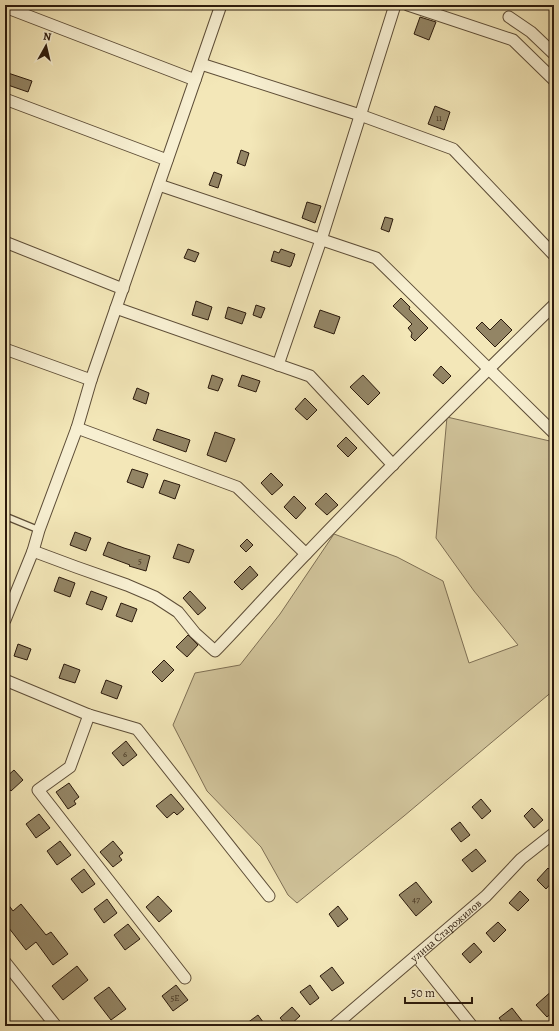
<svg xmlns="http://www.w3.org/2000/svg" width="559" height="1031" viewBox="0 0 559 1031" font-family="Alegreya,serif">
<rect width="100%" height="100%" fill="#f3e7b8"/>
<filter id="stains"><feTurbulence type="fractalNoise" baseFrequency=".005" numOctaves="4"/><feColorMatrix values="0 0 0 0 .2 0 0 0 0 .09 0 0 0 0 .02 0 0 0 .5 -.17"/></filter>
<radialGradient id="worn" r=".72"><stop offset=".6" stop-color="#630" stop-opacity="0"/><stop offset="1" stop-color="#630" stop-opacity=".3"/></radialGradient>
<path fill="#d1c49b" stroke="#7e6f54" d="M447 417 554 442V690L404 816 297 903 288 895 261 847 207 791 173 725 195 673 240 665 280 614 334 534 397 557 443 581 469 663 518 645 474 591 436 538Z"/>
<path fill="#938565" stroke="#2b1a0c" d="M420 17 436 22 429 40 414 34Z
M5 72 32 81 28 92 5 84Z
M435 106 450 112 444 130 428 124Z
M241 150 249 153 245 166 237 163Z
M214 172 222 175 218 188 209 185Z
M307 202 321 206 315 223 302 218Z
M385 217 393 219 389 232 381 229Z
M188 249 199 253 195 262 184 258Z
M281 249 295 254 291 266H290V267L271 261 274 251 279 253Z
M401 298 410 307 409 309 428 328 415 341 411 337 412 333 408 328 412 324 393 306Z
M196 301 212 307 208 320 192 315Z
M256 305 265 308 261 318 253 315Z
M228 307 246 313 242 324 225 318Z
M320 310 340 317 334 334 314 327Z
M501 319 512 330 495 347 476 328 482 322 490 330Z
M441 366 451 376 443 384 433 375Z
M212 375 223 379 218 391 208 388Z
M242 375 260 381 256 392 238 386Z
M363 375 380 393 368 405 350 387Z
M137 388 149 393 146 404 133 399Z
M305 398 317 410 307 420 295 409Z
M157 429 190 440 186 452 153 440Z
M215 432 235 439 226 462 207 455Z
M346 437 357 448 348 457 337 446Z
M132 469 148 474 143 488 127 482Z
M271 473 283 485 272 495 261 483Z
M164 480 180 485 175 499 159 493Z
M326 493 338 505 327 515 315 504Z
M294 496 306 508 296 519 284 507Z
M75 532 91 538 86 551 70 545Z
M247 539 253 545 246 552 240 546Z
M108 542 124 548 150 556 146 571 129 566 130 565 103 555Z
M178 544 194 550 189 563 173 558Z
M250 566 258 575 242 590 234 582Z
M59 577 75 583 70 597 54 591Z
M91 591 107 597 102 610 86 604Z
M190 591 206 608 198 615 183 598Z
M121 603 137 609 132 622 116 616Z
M188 635 198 645 187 657 176 647Z
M18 644 31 649 27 660 14 656Z
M164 660 174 670 162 682 152 672Z
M64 664 80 670 75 683 59 678Z
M106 680 122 686 117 699 101 693Z
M126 741 137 755 123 766 112 753Z
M14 770 23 780 11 791 5 784V778Z
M69 783 79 797 74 801 76 804 68 809 56 792Z
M171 794 184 809 177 815 174 812 167 818 156 806Z
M481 799 491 811 482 819 472 807Z
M532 808 543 820 534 828 524 816Z
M39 814 50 828 36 838 26 824Z
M460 822 470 835 461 842 451 829Z
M60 841 71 855 57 865 47 851Z
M113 841 123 853 119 856 122 860 113 867 100 852Z
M476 849 486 861 472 872 462 860Z
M548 868 554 874V880L546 889 537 880Z
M84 869 95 884 82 893 71 879Z
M416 882 432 902 416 916 399 895Z
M520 891 529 900 518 911 509 903Z
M158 896 172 911 159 922 146 907Z
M107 899 117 913 104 923 94 909Z
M5 900 13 911 21 904 46 935 51 932 68 954 53 965 36 942 26 950 5 923Z
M338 906 348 919 338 927 329 914Z
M498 922 506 930 494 942 486 933Z
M128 924 140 939 125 950 114 935Z
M474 943 482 952 470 963 462 954Z
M77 966 88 980 63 1000 52 986Z
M332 967 344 983 332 991 320 976Z
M176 985 188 1000 173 1011 162 996Z
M310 985 319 998 310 1005 300 992Z
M109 987 126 1009 111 1020 94 998Z
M554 989V1011L547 1017 536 1005Z
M292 1007 300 1016 289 1026H287L280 1018Z
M512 1008 526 1026H505L499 1018Z
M258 1015 266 1026H243Z"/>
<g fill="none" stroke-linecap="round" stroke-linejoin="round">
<g stroke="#5d4d37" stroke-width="8">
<path id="service" d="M5 516 39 530"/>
</g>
<g stroke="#5d4d37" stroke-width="13">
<g id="minor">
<path d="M408 5 513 40 554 80"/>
<path d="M5 7 195 80"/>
<path d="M509 17 531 32 554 54"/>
<path d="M201 64 360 115 453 149 554 255"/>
<path d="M5 99 167 160"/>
<path d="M159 185 376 258 554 433"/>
<path d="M5 242 123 289"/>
<path d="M116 308 310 376 393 465"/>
<path d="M5 349 91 380"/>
<path d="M278 365 321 240 395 5"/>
<path d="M77 428 237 487 306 554"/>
<path d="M33 551 76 567 127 585 155 597 178 612 195 633 215 651C246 619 275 586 306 554 387 469 470 387 554 305"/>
<path d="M5 620 33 551 39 530 77 428 91 380 221 5"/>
<path d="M5 680 89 715 137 729 269 896"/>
<path d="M89 715 70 767 38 790 185 978"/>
<path d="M416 956 472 1026"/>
<path d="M5 962 56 1026"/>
<path id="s1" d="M334 1026 486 896 521 859 554 833"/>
</g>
</g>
<use href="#service" stroke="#f7efd1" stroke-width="5.5"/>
<use href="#minor" stroke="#f7efd1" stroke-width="11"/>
</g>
<g text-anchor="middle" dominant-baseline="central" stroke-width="3" stroke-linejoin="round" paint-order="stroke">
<g font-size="9" fill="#453522">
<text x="439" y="118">11</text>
<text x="140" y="561">5</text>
<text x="125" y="754">6</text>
<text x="416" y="899">47</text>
<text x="175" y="998">5Е</text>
</g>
<g font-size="11" fill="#2b1a0c" stroke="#f7efd1">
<text stroke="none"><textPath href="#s1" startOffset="147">улица Старожилов</textPath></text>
</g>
</g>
<rect width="559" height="1031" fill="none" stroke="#f3e7b8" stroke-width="20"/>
<rect x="6" y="6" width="547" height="1019" fill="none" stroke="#2b1a0c" stroke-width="2"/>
<rect x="10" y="10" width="539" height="1011" fill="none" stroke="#2b1a0c"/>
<g transform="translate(46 46) rotate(8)" stroke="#f7efd1" stroke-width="3" paint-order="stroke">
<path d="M0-3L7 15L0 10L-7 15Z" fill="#2b1a0c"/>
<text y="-6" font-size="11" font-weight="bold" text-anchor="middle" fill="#2b1a0c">N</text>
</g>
<path d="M405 997v6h67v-6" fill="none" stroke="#2b1a0c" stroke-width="2"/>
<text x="411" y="997" font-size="12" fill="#2b1a0c" stroke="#f7efd1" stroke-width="3" paint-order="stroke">50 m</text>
<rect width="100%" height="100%" filter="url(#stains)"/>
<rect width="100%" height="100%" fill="url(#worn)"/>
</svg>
